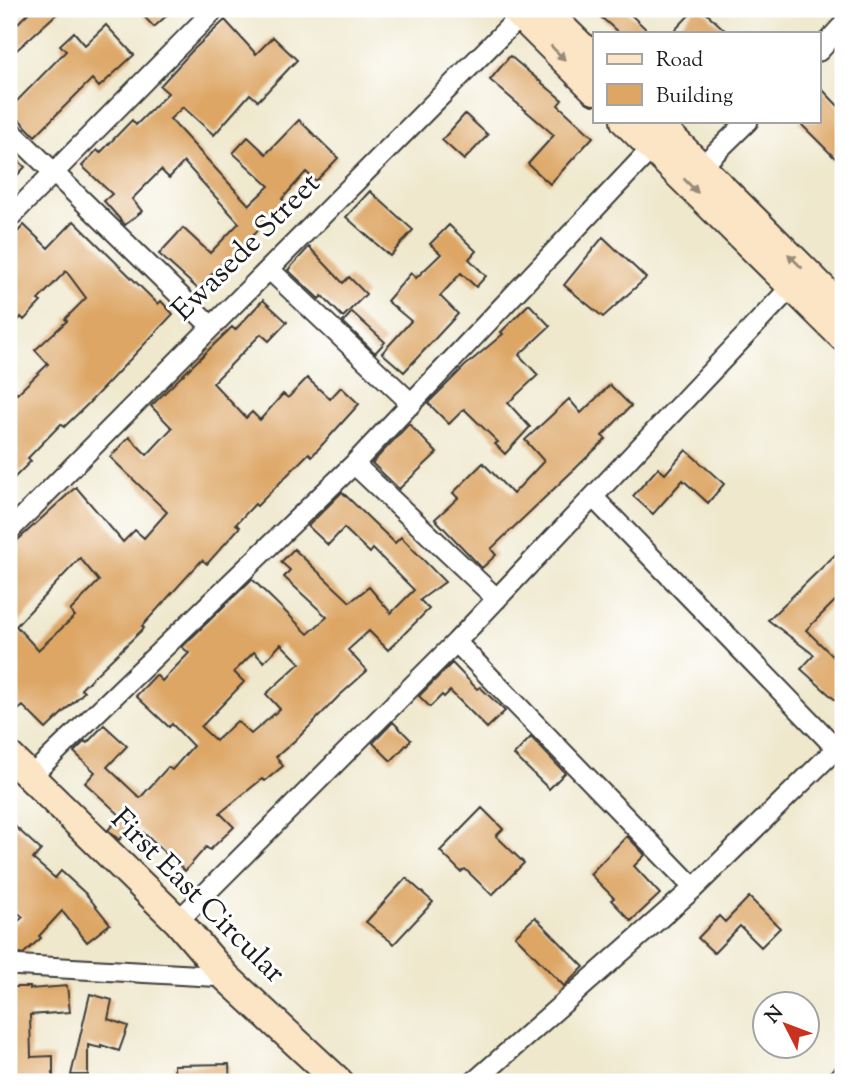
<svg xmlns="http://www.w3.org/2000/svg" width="852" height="1091" viewBox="0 0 852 1091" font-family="'Sorts Mill Goudy',serif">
<rect width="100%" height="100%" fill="#fff"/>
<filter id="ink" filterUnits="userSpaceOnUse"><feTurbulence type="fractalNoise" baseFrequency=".0143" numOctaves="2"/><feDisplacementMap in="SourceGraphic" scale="14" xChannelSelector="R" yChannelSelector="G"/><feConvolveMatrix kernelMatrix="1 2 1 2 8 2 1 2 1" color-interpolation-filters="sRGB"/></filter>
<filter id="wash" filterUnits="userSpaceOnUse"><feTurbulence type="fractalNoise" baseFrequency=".00686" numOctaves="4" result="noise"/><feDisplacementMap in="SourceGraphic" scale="28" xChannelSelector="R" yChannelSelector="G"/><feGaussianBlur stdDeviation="1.57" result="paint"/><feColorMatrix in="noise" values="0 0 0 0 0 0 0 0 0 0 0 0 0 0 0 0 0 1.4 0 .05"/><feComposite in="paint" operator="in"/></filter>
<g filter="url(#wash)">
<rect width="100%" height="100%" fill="#efe8cd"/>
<g id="blocks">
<path fill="#dda665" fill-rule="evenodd" d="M29 9H62L9 57V32L31 10Z
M137 9H174L154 27Z
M592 9H625L650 33H619Z
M695 9H702L728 33H672Z
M225 20 256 54 273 37 297 60 258 101 250 94 214 135 183 107 170 119 249 205 269 186 233 153 248 137 266 154 299 120 338 158 316 181 306 172 282 199 285 202 226 263 224 261 198 289 159 254 183 228 210 253 239 223 184 162 169 178 161 170 132 199 142 211 125 225 104 201 112 194 82 166 97 150 100 153 132 120 136 125 168 93 160 86 192 51Z
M106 25 134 55 99 87 92 79 35 136 9 109 66 51 60 45 74 32 85 45Z
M510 56 562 100 558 105 593 137 550 184 528 164 554 135 490 80Z
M819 86 843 111V150L835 158 798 121H819Z
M465 114 488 135 464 160 442 140Z
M9 152 25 167 9 184Z
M370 191 413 230 390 256 346 217Z
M74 221 158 304 161 301 173 314 88 404 64 427 61 424 28 458 31 461 9 483V385L17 394 48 364 35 350 67 321 65 319 86 298 66 271 38 300 41 302 24 320 21 317 9 331V241L24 225 48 248Z
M449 225 476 251 469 259 486 276 476 287 461 273 440 296 458 314 404 372 382 353 411 321 387 301 411 273 416 278 441 254 430 244Z
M603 237 646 278 603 317 564 285Z
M309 247 343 283 349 277 366 294 343 317 322 296 319 299 288 270Z
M263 300 287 322 269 341 261 334 213 383 246 418 252 412 260 420 283 394 288 398 307 378 330 399 341 387 359 404 312 456 309 453 257 506 255 504 236 524 240 527 207 564 202 560 142 626 144 628 81 689 84 692 46 729 23 706 17 711 9 703V548L76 487 123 542 135 530 144 538 167 512 110 457 129 437 147 455 172 428 151 406 232 327 235 330ZM80 558 99 581 70 611 75 616 38 650 16 626Z
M529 304 550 326 519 355 538 375 508 403 530 427 505 454 495 444 498 442 464 409 449 424 428 403 465 366 503 334 501 332Z
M352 312 385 342 375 353 343 322Z
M610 385 631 406 602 436 606 439 491 549 496 555 482 568 435 519 458 498 453 493 483 463 513 494 544 461 525 440 569 399 581 413Z
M409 424 437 453 399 489 372 463Z
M686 450 724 484 708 503 683 480 653 514 633 496 658 468 665 474Z
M342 492 395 543 401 537 445 582 420 600 429 609 388 650 369 631 348 650 367 671 339 696 300 736 276 757 283 766 265 781 262 779 220 813 234 827 210 850 206 847 185 871 135 825 119 840 108 830 121 816 85 783 95 772 74 752 85 741 87 743 104 725 127 746 107 767 140 798 168 767 172 770 193 746 172 724 169 727 136 696 156 675 162 681 189 653 182 647 252 579 308 634 327 617 284 577 290 570 281 562 294 549 350 602 369 587 391 613 414 590 373 549 370 553 344 528 328 545 308 526ZM281 644 300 663 266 694 280 709 251 734 237 721 216 741 201 727 244 682 234 672 254 652 264 662Z
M843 547V593L806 630 843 666V707L801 669 814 655 768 620Z
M452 663 477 689 480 687 505 711 487 728 450 691 444 697 442 695 430 707 419 696Z
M393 722 411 740 391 761 373 743Z
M531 737 565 773 549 789 514 755Z
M482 808 503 829 496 836 524 863 492 895 465 869 461 872 440 851Z
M9 821 41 850 33 859 55 878 61 871 86 894 110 924 87 942 62 911 39 936 41 938 23 954 9 951V929L23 917 9 905Z
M627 836 645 855 634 866 660 894 631 921 611 900 614 898 590 874Z
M406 878 433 902 394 944 366 922Z
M749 897 780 928 761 947 740 926 714 953 698 938 719 916 725 922Z
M535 917 584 967 564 986 515 936Z
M67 986 70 1012 30 1015 31 1057 53 1056V1081L11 1082 9 987H30V989Z
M90 994 112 1000 108 1019 128 1026 119 1051 101 1045V1048L88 1045V1075H71Z
M229 1064 230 1082H175L174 1065Z"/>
</g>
</g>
<g filter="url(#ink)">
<use href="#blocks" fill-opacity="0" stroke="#3c3b37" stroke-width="2"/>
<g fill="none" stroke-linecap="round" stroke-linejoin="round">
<g stroke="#3c3b37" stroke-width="23">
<path id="street" d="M819 51 843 25
M9 129 211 326
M701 167 748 121
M9 218 215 9
M269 269 412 404
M354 464 497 599
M594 498 837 749
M9 531 527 9
M456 642 694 888
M30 777 354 464 652 148
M178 921 456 642 791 287
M9 965 226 977
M474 1082 694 888 843 742
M835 1082 843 1075"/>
</g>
<g stroke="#3c3b37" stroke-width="32">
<path id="secondary" d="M514 9 595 90
M543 9 595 60
M625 121 843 337
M655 121 843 309
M9 756 178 921 226 977 339 1082"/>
</g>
<use href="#street" stroke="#fff" stroke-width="19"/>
<use href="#secondary" stroke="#fce5c4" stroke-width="28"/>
</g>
<defs><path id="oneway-solid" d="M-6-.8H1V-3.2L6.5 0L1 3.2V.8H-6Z" transform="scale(1.75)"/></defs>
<g fill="#978b78">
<use href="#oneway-solid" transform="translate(558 53) rotate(45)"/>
<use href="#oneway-solid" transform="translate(691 186) rotate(45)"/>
<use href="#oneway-solid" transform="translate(795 261) rotate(-135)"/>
</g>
</g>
<g text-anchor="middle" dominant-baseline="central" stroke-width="6" stroke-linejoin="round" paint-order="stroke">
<g font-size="30" fill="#1c1c1c" stroke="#fff">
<text transform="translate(247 248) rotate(-45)">Ewasede Street</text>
<text transform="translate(197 897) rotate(45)">First East Circular</text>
</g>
</g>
<rect width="852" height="1091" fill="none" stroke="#fff" stroke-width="35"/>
<rect x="593" y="32" width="228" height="91" fill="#ffffff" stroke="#a4a4a4" stroke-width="2"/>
<rect x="607" y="54" width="35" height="10" fill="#fce5c4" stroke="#a4a4a4" stroke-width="2"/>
<text x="656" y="66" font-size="21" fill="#1c1c1c">Road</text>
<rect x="607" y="84" width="35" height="21" fill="#dda665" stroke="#a4a4a4" stroke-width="2"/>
<text x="656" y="102" font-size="21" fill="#1c1c1c">Building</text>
<g transform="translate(786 1025) rotate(312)"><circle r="33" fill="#ffffff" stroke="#a4a4a4" stroke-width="2"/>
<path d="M0-5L12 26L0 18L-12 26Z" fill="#c8321e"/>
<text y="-10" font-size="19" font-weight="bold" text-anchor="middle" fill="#1c1c1c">N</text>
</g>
</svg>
